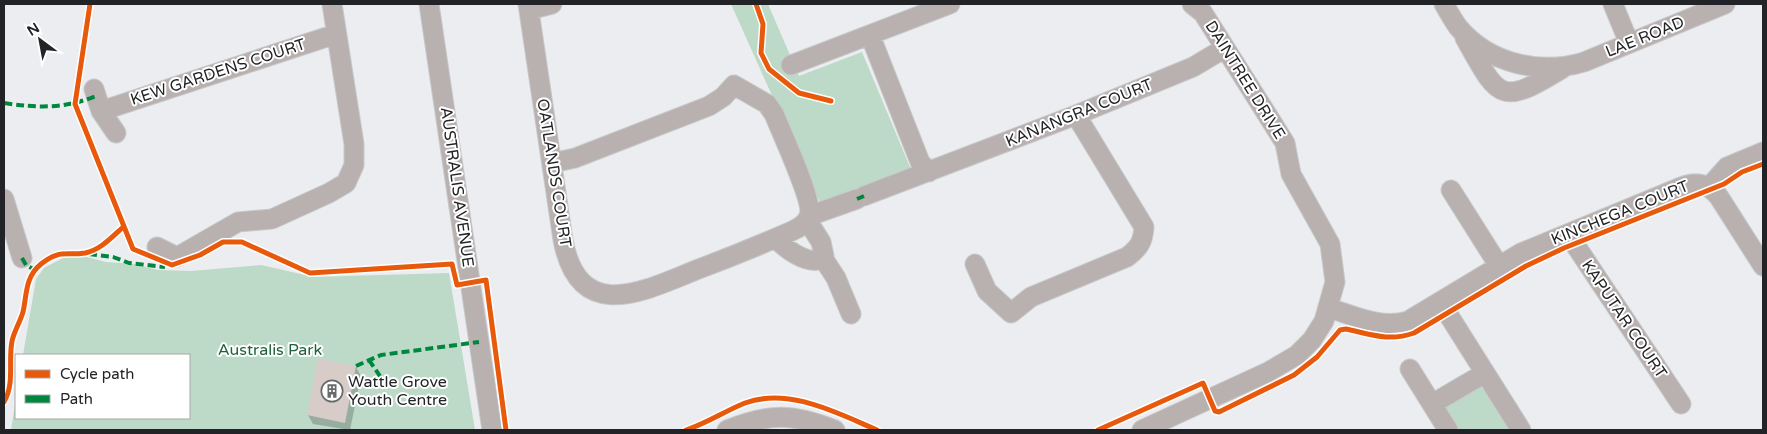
<svg xmlns="http://www.w3.org/2000/svg" width="1767" height="434" viewBox="0 0 1767 434" font-family="'Varela Round',sans-serif">
<rect width="100%" height="100%" fill="#ebedf0"/>
<path fill="#bdd9c7" d="M731 4H768L799 76 862 52 912 172 821 205Z
M65 257H86L106 262 134 264 158 270 191 271 261 265 314 277 449 273 475 430H11L16 398V418H189V355H23L36 279 44 268Z
M1485 373 1521 430H1449L1432 404Z"/>
<path fill="#0003" d="M356 367 361 376 350 430 313 424 308 415Z"/>
<path fill="#d8ccc8" d="M318 359 356 366 345 423 307 415Z"/>
<g fill="none" stroke-linecap="round" stroke-linejoin="round">
<g stroke="#c8c9cb" stroke-width="21">
<path id="minor" d="M429 4 492 430
M528 4 563 240C579 324 642 292 696 270 728 258 760 245 792 231 799 228 806 224 809 216 814 202 781 132 774 114L767 104 734 85 723 97 709 106 575 158 552 163
M1444 4C1448 11 1453 20 1458 27 1489 64 1540 75 1584 62L1725 4
M1613 4 1629 43
M529 10 552 4
M870 35 920 162 929 172
M1465 38C1499 99 1500 107 1563 68
M791 65 950 4
M94 89 101 111 116 133
M101 111 336 34
M1709 187 1727 167 1763 152
M1451 190 1499 266
M864 196 1076 115 1193 67 1225 48
M4 199 22 258
M809 216 857 199
M1568 234 1681 404
M776 238C785 249 805 263 819 260L824 256 821 242 807 220
M157 247 177 257 238 222 272 219 329 193 346 183 354 165V144L332 4
M823 258 836 278 851 314
M975 264 987 291 1011 313 1031 297 1127 257C1139 248 1143 242 1144 227L1076 115
M1441 303 1521 430
M1329 308C1355 316 1381 329 1408 321L1521 253 1681 187C1696 181 1708 183 1719 197L1763 266
M1410 369 1448 430
M1432 404 1485 373
M727 430C770 413 792 413 835 430
M1142 430 1268 372 1297 355 1312 340 1324 321 1335 282 1330 244 1291 174 1285 143 1203 13 1192 4"/>
</g>
<use href="#minor" stroke="#b8b1af" stroke-width="19"/>
<path stroke="#00873e" stroke-width="4" stroke-dasharray="8 4" stroke-linecap="butt" d="M4 103C38 108 63 109 96 96
M857 199 864 196
M89 254 113 257 129 263 165 267
M22 258 26 265 35 270
M369 360 382 379
M356 366 381 355 479 342"/>
<g stroke="#fff" stroke-width="8">
<path id="cycleway" d="M90 4 75 104 133 249 172 265 200 255 223 242H242L310 273 452 264 457 285 486 280 506 430
M756 4 763 24 761 53 769 69 799 93 831 101
M4 402C15 383 8 362 12 341 14 332 20 322 23 312 27 294 25 277 41 264 60 249 65 256 85 253 100 250 111 238 122 228
M686 430C707 423 725 411 745 403 789 387 837 413 877 430
M1098 430 1203 383 1215 411 1219 412 1294 375 1317 357 1340 330 1346 329C1370 334 1389 342 1414 333L1526 266 1564 248 1724 184 1742 172 1763 164"/>
</g>
<use href="#cycleway" stroke="#e8590c" stroke-width="5"/>
</g>
<defs>
<g id="building-ring" transform="scale(1.125)"><circle r="9.5" fill="#fff" stroke="#686a6d" stroke-width="1.5"/><path d="M-4-6H4V6H1V3H-1V6H-4ZM-2.5-4.3h1.7v1.8h-1.7ZM.8-4.3h1.7v1.8H.8ZM-2.5-1h1.7V.8h-1.7ZM.8-1h1.7V.8H.8Z" fill="#686a6d"/></g>
</defs>
<g fill-rule="evenodd">
<use href="#building-ring" x="332" y="391"/>
</g>
<g text-anchor="middle" dominant-baseline="central" stroke-width="4" stroke-linejoin="round" paint-order="stroke">
<g font-size="16" fill="#222326" stroke="#fff">
<text transform="translate(1645 37) rotate(-22)">LAE ROAD</text>
<text transform="translate(218 72) rotate(-18)">KEW GARDENS COURT</text>
<text transform="translate(1245 80) rotate(58)">DAINTREE DRIVE</text>
<text transform="translate(1079 113) rotate(-22)">KANANGRA COURT</text>
<text transform="translate(554 173) rotate(81)">OATLANDS COURT</text>
<text transform="translate(457 187) rotate(82)">AUSTRALIS AVENUE</text>
<text transform="translate(1620 213) rotate(-22)">KINCHEGA COURT</text>
<text transform="translate(1624 319) rotate(56)">KAPUTAR COURT</text>
</g>
<g font-size="16" fill="#1e6238" stroke="#fff">
<text x="270" y="350">Australis Park</text>
</g>
<g font-size="16" fill="#222326" stroke="#fff" text-anchor="start">
<text x="348" y="382">Wattle Grove<tspan x="348" dy="18">Youth Centre</tspan></text>
</g>
</g>
<rect width="1767" height="434" fill="none" stroke="#222326" stroke-width="10"/>
<rect x="15" y="354" width="175" height="65" fill="#ffffff" stroke="#a7a7a8"/>
<rect x="25" y="370" width="25" height="8" fill="#e8590c" stroke="#a7a7a8"/>
<text x="60" y="379" font-size="15" fill="#222326">Cycle path</text>
<rect x="25" y="395" width="25" height="8" fill="#00873e" stroke="#a7a7a8"/>
<text x="60" y="404" font-size="15" fill="#222326">Path</text>
<g transform="translate(40 40) rotate(328)" stroke="#ffffff" stroke-width="4" paint-order="stroke">
<path d="M0-4L9 19L0 12L-9 19Z" fill="#222326"/>
<text y="-8" font-size="14" font-weight="bold" text-anchor="middle" fill="#222326">N</text>
</g>
</svg>
